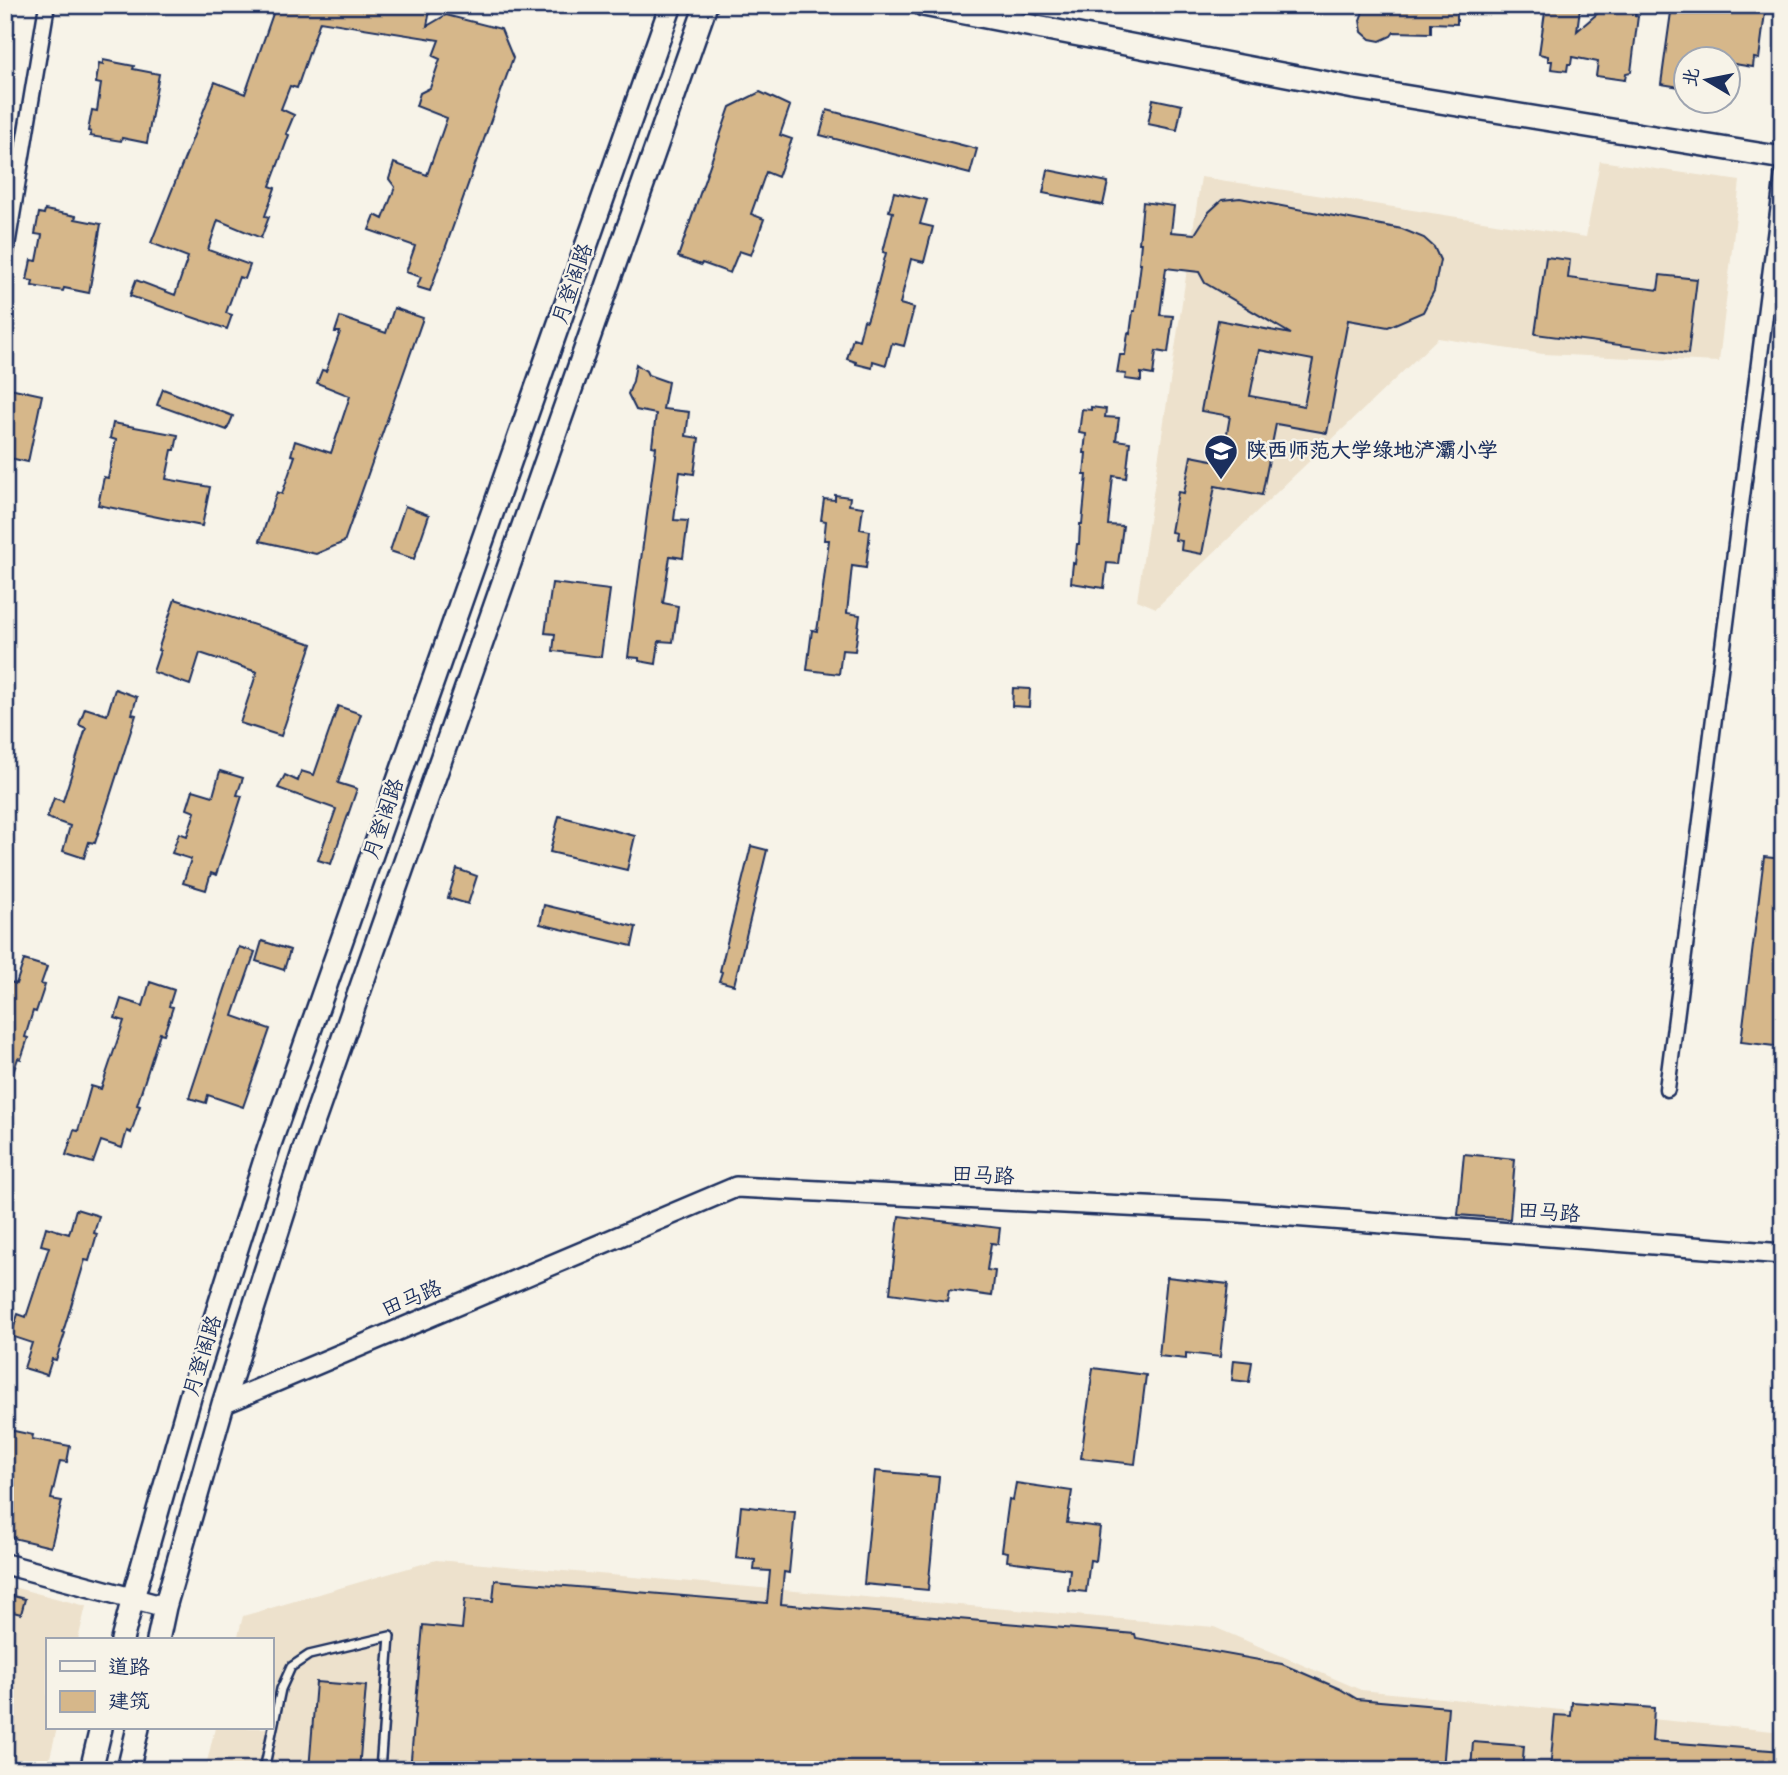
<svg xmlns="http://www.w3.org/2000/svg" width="1788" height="1775" viewBox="0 0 1788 1775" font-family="Mynerve,'LXGW WenKai TC',sans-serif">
<rect width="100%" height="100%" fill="#f7f3e8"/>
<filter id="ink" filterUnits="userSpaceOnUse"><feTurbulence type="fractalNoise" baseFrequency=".0143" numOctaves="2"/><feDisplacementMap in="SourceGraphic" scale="14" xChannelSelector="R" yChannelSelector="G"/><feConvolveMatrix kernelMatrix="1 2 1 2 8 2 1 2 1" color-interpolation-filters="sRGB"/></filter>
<g filter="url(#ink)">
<path fill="#ede1cc" d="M1600 161 1740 181 1719 362 1543 354 1438 338 1156 608 1137 600 1201 177 1586 237Z
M436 1560 1214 1627 1361 1690 1783 1732V1770H205L215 1728H271V1640H237L243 1616Z
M5 1585 86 1606 78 1640H47V1728H57L47 1770H5Z"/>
<path fill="#d6b78a" stroke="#1b2f5e" stroke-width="2" fill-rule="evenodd" d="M276 5H398L430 10 427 26 446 15 501 29 513 58 430 291 417 287 421 277 406 272 415 246 369 230 375 215 383 219 395 187 389 179 394 163 427 175 447 118 416 106 420 93 430 88 440 59 433 56 439 40 320 21 297 88 290 86 281 109 294 115 286 134 289 135 270 186 275 188 265 216 269 217 261 238 218 220 208 250 250 265 245 279 239 277 226 313 232 315 227 329 130 296 136 280 175 295 188 257 151 243 215 82 245 94Z
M1370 5H1457V24L1431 23V33L1394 32 1391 36 1380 41 1370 39 1362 32 1360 20 1364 9Z
M1546 5H1578V8H1580L1577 31 1605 7 1616 8 1617 5H1637L1635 15 1638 16 1631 72 1626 73 1625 80 1596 76 1598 62 1572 57 1571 64H1568L1567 71 1551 69 1552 61H1548V56L1539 54Z
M1672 5H1766L1759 59 1754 58 1753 67 1728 63V60H1686V88L1661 84Z
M103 60 134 66 133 69 159 74 147 143 122 138 121 141 90 136 91 132 88 131 92 110 97 111 101 84 96 83 99 63 103 64Z
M760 92 790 106 780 135 792 139 778 177 766 172 751 214 764 219 751 255 739 251 730 273 702 263 701 265 678 257 730 107Z
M1153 99 1182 105 1177 130 1148 124Z
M827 110 977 149 970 174 820 135Z
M1048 170 1108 182 1103 205 1043 193Z
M894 192 927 200 920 224 933 227 924 262 911 259 900 304 914 308 904 346 892 343 886 365 873 361 872 368 856 364V362L847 359 853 338 859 340 864 320 867 321 874 299 886 253 883 252 893 212 889 211Z
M1240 198 1402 229 1424 238 1434 247 1440 260 1434 291 1423 312 1388 327 1348 320 1327 433 1276 424 1262 495 1215 486 1202 554 1181 550 1182 541 1175 540 1176 533 1171 532 1178 492 1184 493 1191 456 1222 462 1230 416 1201 411 1218 320 1291 334 1205 283 1199 272 1166 268 1160 315 1173 316 1168 353 1156 351 1153 375 1141 373V381L1125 379 1126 374 1117 373 1120 355H1125L1128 333 1130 334 1133 311H1135L1141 263H1139L1141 243H1139L1143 202 1174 206 1171 232 1195 234 1209 212 1222 200ZM1259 350 1313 360 1304 406 1250 396Z
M45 210 76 216 75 219 101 224 89 293 64 288 63 291 32 286 33 281 27 280 31 260 37 261 42 235 35 234 39 213 44 214Z
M1546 257 1570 260 1568 278 1658 290 1660 275 1697 279 1688 354 1535 334Z
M394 308 423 318 344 542 316 554 260 541 277 492 282 494 295 456 291 455 295 441 331 453 350 396 317 383 322 370 326 371 340 332H335L340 317 386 333Z
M636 364 646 371 648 375 668 382 663 409 689 412 686 436 699 438 694 474 680 472 674 520 688 521 683 558 670 556 663 603 678 606 673 642 659 641 656 664 639 661V658L628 657 656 447 652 446 656 414 636 410 628 394 633 381Z
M5 387 42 395 28 462 5 457Z
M163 389 233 416 227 430 157 405Z
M1091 407 1106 409 1105 417 1119 418 1116 440 1130 442 1126 478 1113 476 1108 525 1123 526 1118 564 1107 563 1104 588 1071 583 1073 563 1075 564 1077 544H1079L1080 524H1082L1087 475H1084L1086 453H1084L1086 434 1079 433 1082 409 1091 410Z
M113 423 178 435 175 450H172L166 479 210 487 202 526 98 505 104 477 108 478 116 440 110 438Z
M835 495 850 497 849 505 863 507 860 529 870 531 866 568 852 566 847 613 860 615 855 651 842 650 839 674 807 670 812 630 817 631 820 611 829 540H824L826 521 821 520 824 499 835 500Z
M405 506 429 515 414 559 390 551Z
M552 583 610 590 601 657 553 651 555 634 545 633Z
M175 599 312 644 281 736 240 723 257 672 200 653 190 685 153 672 160 651 158 650Z
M1013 688 1030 689 1029 707 1012 706Z
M115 689 137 697 132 714 136 715 95 843 89 842 84 858 63 851 70 826 47 818 54 798 63 801 86 728 79 725 85 708 107 715Z
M338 706 361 714 338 783 357 789 331 864 318 860 336 809 278 788 285 775 298 781 301 771 314 775Z
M220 771 243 778 237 795 242 796 216 875 211 873 206 890 183 883 191 859 172 853 179 833 187 836 195 812 187 809 193 790 213 796Z
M559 816 635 836 627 870 550 852Z
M751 846 767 850 734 985 719 981 722 972 720 971Z
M1764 857 1783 859V1047L1741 1042Z
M457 869 477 876 468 904 448 898Z
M544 905 636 927 632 946 540 924Z
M262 941 290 950 284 970 256 961Z
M239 947 255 952 233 1016 270 1029 243 1107 208 1095 206 1103 189 1098Z
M24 960 47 967 41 984 45 985 36 1012 33 1011 25 1037 28 1038 21 1059 18 1058 8 1089H5V980L16 984Z
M150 982 174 990 169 1006 173 1007 164 1034 160 1033 137 1105 140 1106 131 1133 127 1131 122 1148 101 1141 93 1163 66 1155 74 1130 78 1131 91 1086 101 1089 124 1021 115 1018 121 999 143 1006Z
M1464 1154 1515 1159 1510 1219 1458 1215Z
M76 1209 99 1216 94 1233 97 1234 89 1261 85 1260 63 1332 65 1333 56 1360 52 1359 47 1375 24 1368 32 1343 11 1336 18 1314 26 1317 49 1247 41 1245 46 1227 69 1234Z
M899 1216 1000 1228 998 1244 991 1243 987 1270 995 1271 992 1296 949 1290 947 1301 890 1293Z
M1167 1277 1228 1284 1220 1357 1186 1353V1359L1159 1356Z
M1234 1360 1252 1362 1249 1382 1232 1380Z
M1093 1368 1146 1375 1135 1464 1081 1458Z
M5 1429 33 1435 32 1439 70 1446 67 1462 60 1461 51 1499 62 1501 51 1547 5 1536Z
M875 1471 939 1477 928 1590 864 1584Z
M1016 1483 1072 1491 1067 1523 1100 1527 1096 1561 1090 1560 1086 1592 1068 1590 1070 1569 1007 1561 1008 1552 1002 1551 1009 1499 1013 1500Z
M741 1506 795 1512 789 1573 784 1572 781 1604 1135 1634 1136 1638 1282 1664 1340 1689 1357 1699 1448 1707 1443 1770H410L423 1625 462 1629 465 1599 493 1601 495 1580 767 1603 770 1571 754 1570 755 1560 736 1558Z
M5 1594 25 1599 21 1614 5 1610Z
M316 1682 366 1686 359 1770H309Z
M1572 1702 1654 1708 1652 1741 1783 1751V1770H1550L1555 1715 1571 1716Z
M1473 1742 1524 1746 1522 1770H1471Z"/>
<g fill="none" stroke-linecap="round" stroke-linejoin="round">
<g stroke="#1b2f5e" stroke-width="12">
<path id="service" d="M264 1770 281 1689 291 1667 309 1655 390 1636 380 1770"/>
</g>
<g stroke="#1b2f5e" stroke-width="19">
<path id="minor" d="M5 258 47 5
M1667 1089 1783 173"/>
</g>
<g stroke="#1b2f5e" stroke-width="24">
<path id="tertiary" d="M223 1404 736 1187 1227 1211 1783 1254
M5 1564 165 1607"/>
</g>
<g stroke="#1b2f5e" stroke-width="26">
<path id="secondary" d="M923 5 1354 88 1783 158
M122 1640 133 1598 191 1394 269 1147 671 5
M158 1640 165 1607 223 1404 304 1149 706 5
M91 1770 101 1728
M128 1770 138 1728"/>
</g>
<use href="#service" stroke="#f7f3e8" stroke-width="7"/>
<use href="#minor" stroke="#f7f3e8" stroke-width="14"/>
<use href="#tertiary" stroke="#f7f3e8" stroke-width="19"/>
<use href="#secondary" stroke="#f7f3e8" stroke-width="21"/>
</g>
</g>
<defs>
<g id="school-pin" transform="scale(1.75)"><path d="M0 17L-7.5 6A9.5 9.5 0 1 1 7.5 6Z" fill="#1b2f5e" stroke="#f7f3e8"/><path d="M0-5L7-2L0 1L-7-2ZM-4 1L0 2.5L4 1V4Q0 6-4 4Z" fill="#fff"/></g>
</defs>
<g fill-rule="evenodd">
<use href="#school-pin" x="1221" y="451"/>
</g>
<g text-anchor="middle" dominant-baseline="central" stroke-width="5" stroke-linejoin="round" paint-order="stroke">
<g font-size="21" fill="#1b2f5e" stroke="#f7f3e8">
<text transform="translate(573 284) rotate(-71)">月登阁路</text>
<text transform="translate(384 819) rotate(-71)">月登阁路</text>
<text transform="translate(983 1176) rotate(3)">田马路</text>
<text transform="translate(1549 1213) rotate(4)">田马路</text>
<text transform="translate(412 1299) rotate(-23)">田马路</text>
<text transform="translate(203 1356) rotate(-73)">月登阁路</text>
</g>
<g font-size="21" font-weight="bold" fill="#1b2f5e" stroke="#f7f3e8" text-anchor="start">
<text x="1246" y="451">陕西师范大学绿地浐灞小学</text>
</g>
</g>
<rect width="1788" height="1775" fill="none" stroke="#f7f3e8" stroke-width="28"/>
<rect x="14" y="14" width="1760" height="1747" fill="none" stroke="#1b2f5e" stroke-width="2.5" filter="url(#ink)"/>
<rect x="46" y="1638" width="228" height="91" fill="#f7f3e8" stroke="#9fa5b1" stroke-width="2"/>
<rect x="60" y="1661" width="35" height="10" fill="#f7f3e8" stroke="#9fa5b1" stroke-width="2"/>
<text x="108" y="1674" font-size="21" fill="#1b2f5e">道路</text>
<rect x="60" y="1691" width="35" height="21" fill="#d6b78a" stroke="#9fa5b1" stroke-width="2"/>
<text x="108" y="1708" font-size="21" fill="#1b2f5e">建筑</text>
<g transform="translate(1707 80) rotate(280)"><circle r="33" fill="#f7f3e8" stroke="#9fa5b1" stroke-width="2"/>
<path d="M0-5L12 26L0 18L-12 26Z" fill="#1b2f5e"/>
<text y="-10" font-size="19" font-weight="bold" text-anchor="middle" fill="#1b2f5e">北</text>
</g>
</svg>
